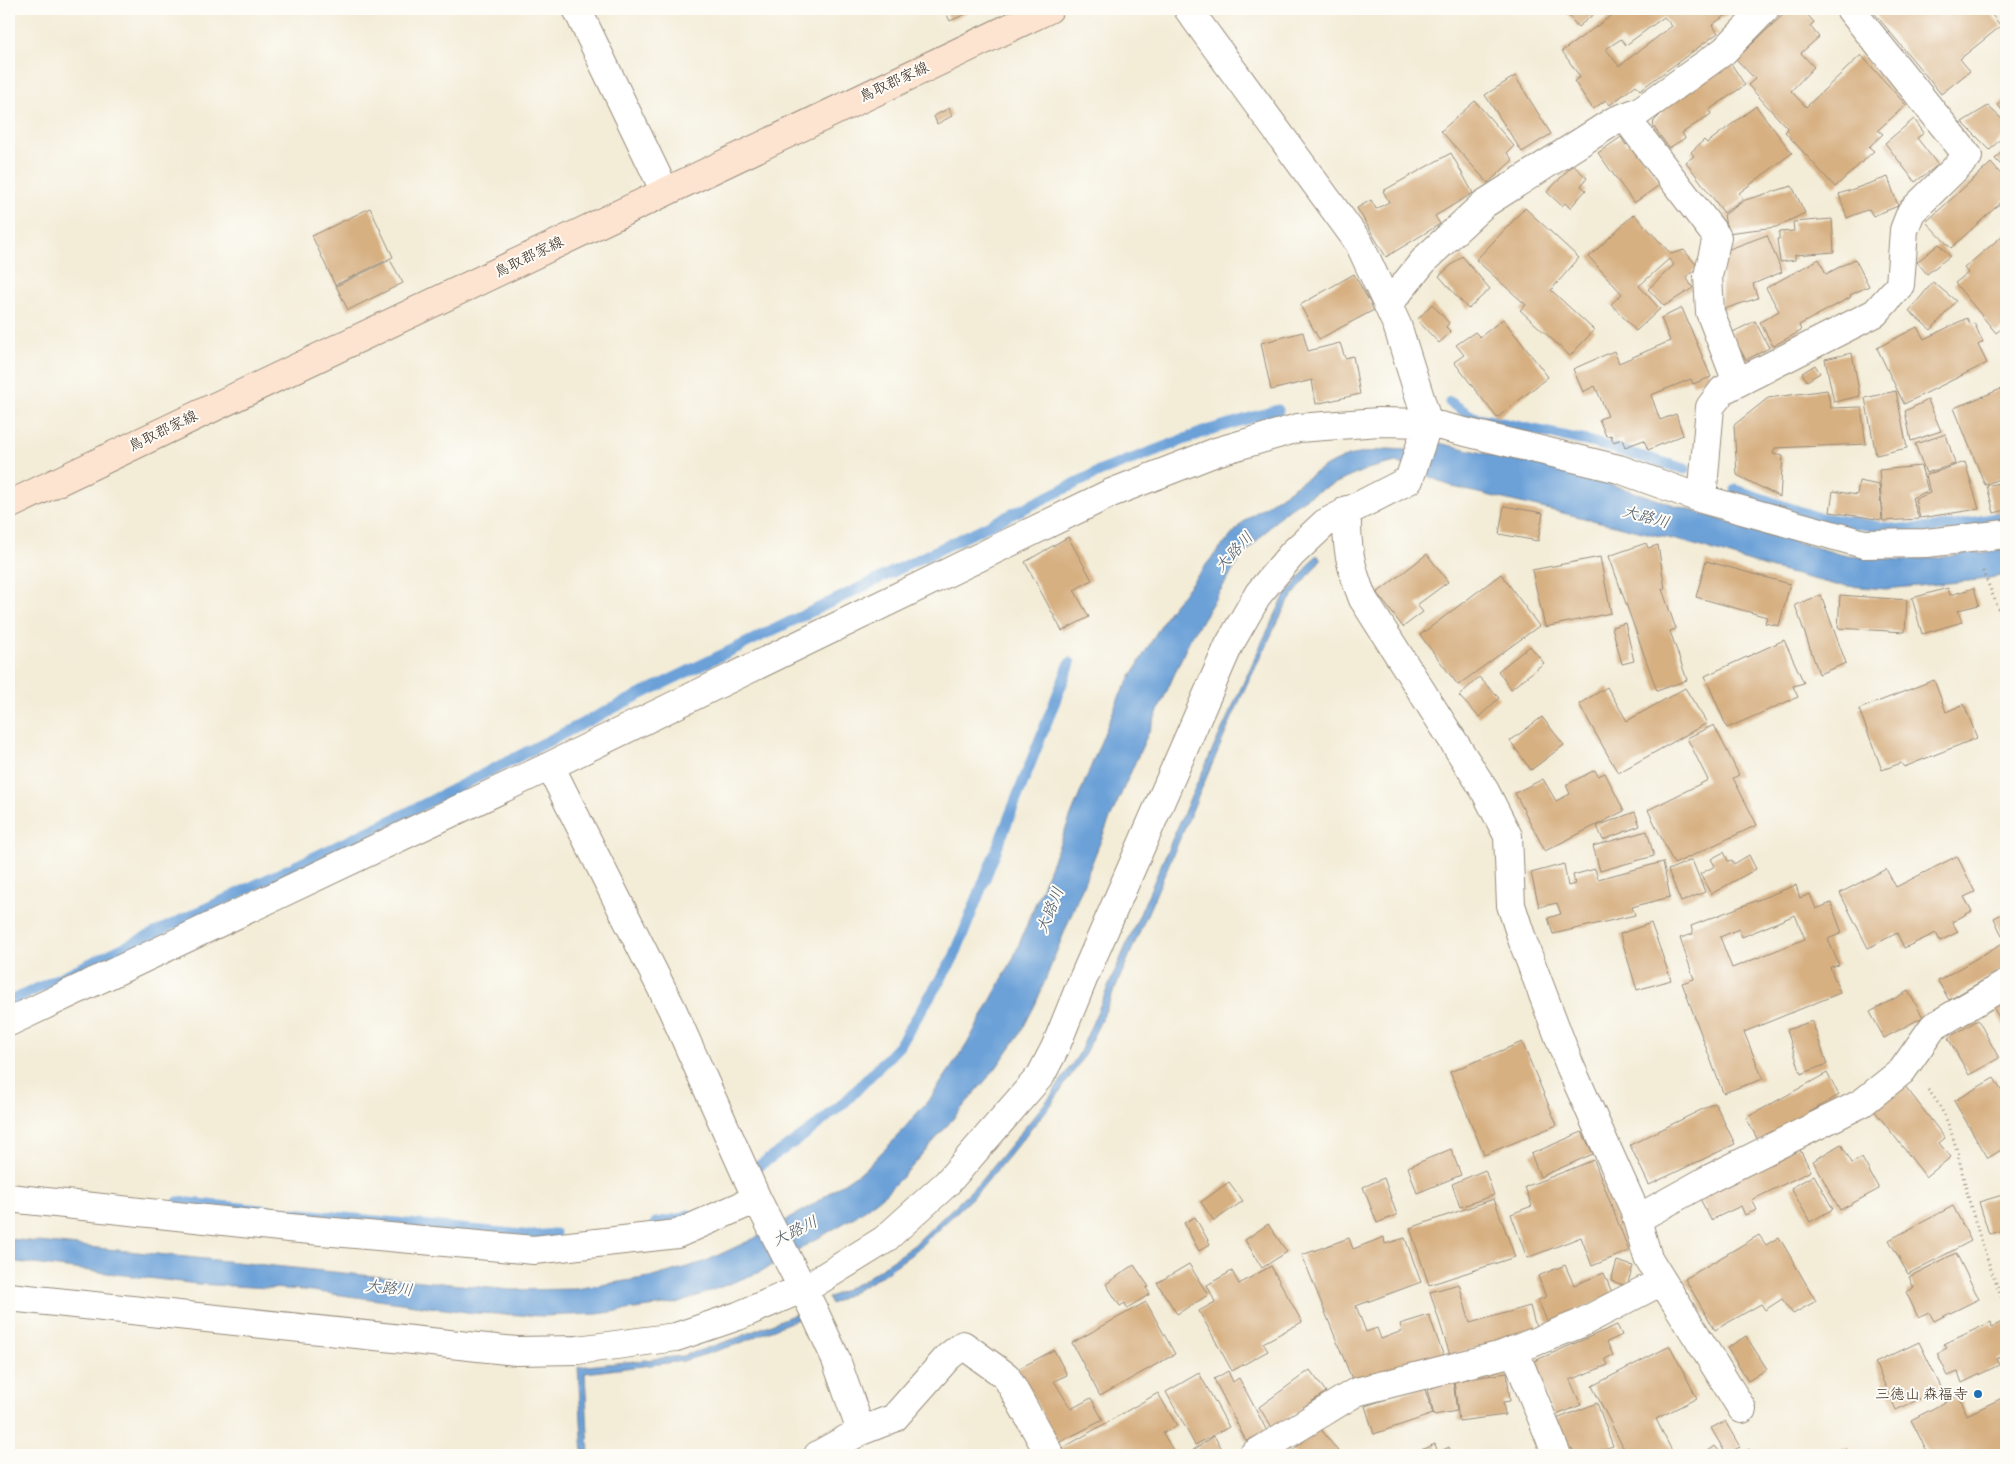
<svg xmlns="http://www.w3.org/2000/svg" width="2015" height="1464" viewBox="0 0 2015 1464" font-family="Pangolin,'Klee One',sans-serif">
<rect width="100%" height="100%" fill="#fdfcf7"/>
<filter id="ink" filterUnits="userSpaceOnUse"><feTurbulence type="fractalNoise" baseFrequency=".02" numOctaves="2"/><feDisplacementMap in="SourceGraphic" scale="10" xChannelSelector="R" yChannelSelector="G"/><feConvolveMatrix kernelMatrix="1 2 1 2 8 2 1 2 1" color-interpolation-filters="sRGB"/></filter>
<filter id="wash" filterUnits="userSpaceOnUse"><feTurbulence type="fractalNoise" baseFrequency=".0096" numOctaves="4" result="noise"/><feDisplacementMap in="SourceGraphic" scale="20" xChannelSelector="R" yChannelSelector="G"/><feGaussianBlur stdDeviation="1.12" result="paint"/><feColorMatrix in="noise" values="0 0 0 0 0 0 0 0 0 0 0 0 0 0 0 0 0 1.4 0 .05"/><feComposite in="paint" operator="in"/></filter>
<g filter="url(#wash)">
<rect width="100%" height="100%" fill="#f3ecd7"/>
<path fill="#6ca1d8" stroke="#54667b" d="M1439 443 1581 475 1746 528 1847 556 1904 560 1945 557 1973 552 1986 553 2006 549V575L1979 580 1886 589 1836 585 1773 569 1685 542 1453 487 1396 462 1367 469 1312 494 1284 512 1240 559 1190 639 1105 830 1036 1003 1021 1032 996 1068 911 1168 886 1193 856 1216 760 1272 679 1303 597 1314 543 1316 474 1313 304 1290 197 1284 9 1261V1239L510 1290 576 1289 656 1276 704 1262 757 1237 806 1209 866 1168 894 1140 932 1096 967 1044 1013 959 1119 697 1169 611 1214 555 1245 520 1322 468 1348 456 1387 449 1407 450Z
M1317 555 1321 559 1286 605 1246 686 1104 1014 1082 1059 1051 1105 980 1190 912 1254 878 1278 831 1304 828 1298 861 1282 914 1245 979 1183 1050 1097 1079 1054 1189 801 1264 638 1283 599Z
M803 1311 805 1316 738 1344 683 1361 585 1373 589 1455H583L578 1367 683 1356 737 1338Z"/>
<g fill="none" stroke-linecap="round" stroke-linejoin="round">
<path stroke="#6ca1d8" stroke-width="11" d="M1450 402 1473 417 1591 442 1685 469
M1736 490 1816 517 1901 530 1956 526 2006 516
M9 1002 405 814 631 699 1101 471 1209 430 1278 410
M754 1169 806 1134 846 1101 899 1046 954 957 1070 663
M178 1202 533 1236 555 1234
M656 1223 679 1219 688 1215"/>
</g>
<g id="blocks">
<path fill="#d7b082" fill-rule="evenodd" d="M944 9H971L972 11 950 21Z
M1563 9H1600L1578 27Z
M1621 9H1732L1733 10 1712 25 1718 33 1640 90 1636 85 1610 105 1606 100 1593 109 1574 81 1580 77 1562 51ZM1664 17 1672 26 1619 66 1606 49 1621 39 1626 45Z
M1789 9H1802L1814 22 1810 26 1819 37 1801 53 1814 67 1791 91 1806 107 1861 55 1906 105 1878 130 1883 134 1869 147 1874 151 1835 187 1785 132 1788 129 1748 85 1755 79 1736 59Z
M1871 9H1987L2001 26 1960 59 1970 71 1941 94Z
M1730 62 1745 85 1709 110 1711 114 1682 133 1685 138 1669 148 1653 126 1654 121 1663 112 1661 109Z
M1515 76 1551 134 1522 152 1485 95Z
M2006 98V115L1998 105Z
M1475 101 1514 146 1507 153 1513 160 1488 183 1441 131Z
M1756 106 1792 153 1739 193 1743 199 1724 213 1686 162 1694 156 1691 152 1704 140 1707 143Z
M1988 106 2006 123V133L1990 150 1962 122Z
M949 108 952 116 937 124 934 116Z
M1914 119 1924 133 1917 138 1938 165 1915 182 1885 143Z
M1621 137 1626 145 1631 142 1661 184 1634 203 1598 153Z
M2006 147V170L1995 159Z
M1451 153 1473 193 1435 216 1440 224 1386 257 1357 208 1371 200 1376 209 1389 202 1383 191Z
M1991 163 2006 180V198L1951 248 1926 222Z
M1573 165 1587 178 1581 186 1586 190 1570 208 1565 203 1562 206 1547 192Z
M1888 177 1898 206 1873 216 1869 209 1847 218 1839 194Z
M1792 186 1805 213 1776 227 1727 233 1724 215 1745 200Z
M370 208 393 257 335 285 312 236Z
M1525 208 1579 258 1551 290 1594 330 1570 356 1520 310 1526 305 1476 260Z
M1634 214 1671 254 1684 250 1698 267 1686 277 1693 288 1664 306 1648 289 1674 265 1669 259 1639 286 1660 309 1636 331 1611 304 1622 294 1589 257Z
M1832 219 1834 252 1795 255V260L1780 262 1777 239H1779V232L1794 231 1793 222Z
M2006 233V325L1996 333 1955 283 1968 273 1964 268Z
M1767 235 1782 272 1753 284 1758 298 1721 310 1724 251Z
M1939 244 1950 256 1927 274 1917 262Z
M1462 256 1490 289 1468 309 1439 276Z
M1819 259 1826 274 1855 259 1869 286 1850 295 1851 297 1799 325 1801 331 1773 346 1760 322 1779 311 1766 288Z
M390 260 403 283 348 310 336 286Z
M1354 274 1374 310 1319 339 1300 305Z
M1933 282 1956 301 1931 330 1909 311Z
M1432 304 1449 323 1446 327 1451 332 1439 343 1417 320Z
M1682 308 1711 377 1693 384 1691 379 1651 395 1660 420 1676 414 1683 435 1648 450 1644 440 1625 447 1622 439 1613 442 1611 435 1606 436 1599 419 1608 416 1595 386 1583 392 1573 369 1614 351 1619 363 1670 341 1661 318Z
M1967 318 1970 324 1974 323 1983 342 1978 345 1987 363 1904 404 1877 348 1917 327 1924 339Z
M1503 319 1548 377 1497 418 1454 362 1464 355 1456 345 1475 332 1480 337Z
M1755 321 1769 348 1746 360 1731 333Z
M1303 332 1308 351 1340 343 1345 358 1353 356 1360 394 1316 404 1312 380 1271 390 1261 343Z
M1852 353 1860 396 1834 402 1825 359Z
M1815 365 1820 373 1807 381 1802 373Z
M2006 387V476L1985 485 1954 408Z
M1827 390 1831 408 1861 407 1866 444 1775 448 1773 454 1783 456 1780 497 1737 475 1734 425 1768 398Z
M1896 391 1907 448 1876 455 1865 398Z
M1928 400 1941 431 1911 441 1905 411Z
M1946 434 1955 464 1926 473 1915 444Z
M1965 462 1979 509 1920 518 1915 499 1930 493 1926 475Z
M1921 466 1928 491 1912 498 1919 519 1883 521 1879 470Z
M1859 481 1879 485 1882 520 1830 512 1833 491 1857 495Z
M2006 481V510L1994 513 1987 486Z
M1504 506 1543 513 1538 541 1499 534Z
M1068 537 1092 580 1074 590 1089 617 1062 631 1025 562Z
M1646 543 1648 548 1658 545 1665 589H1662L1676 629 1670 631 1687 680 1657 691 1609 556Z
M1427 554 1448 582 1417 605 1423 612 1403 627 1377 593Z
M1600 557 1611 613 1545 627 1532 570Z
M1706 561 1790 584 1779 626 1765 623 1767 617 1696 597Z
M1501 574 1539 626 1458 685 1420 635Z
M1948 588 1950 595 1974 588 1979 605 1958 610 1962 622 1922 634 1912 598Z
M1821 595 1846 663 1819 674 1795 605Z
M1840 595 1907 600 1905 632 1838 628Z
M1625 623 1634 661 1622 664 1612 627Z
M1784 640 1804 683 1793 686 1798 697 1727 728 1705 676Z
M1530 646 1544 663 1511 689 1498 671Z
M1479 677 1499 698 1479 717 1459 696Z
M1934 680 1946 712 1964 704 1977 738 1904 767 1901 763 1882 770 1859 709Z
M1607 687 1627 721 1685 688 1707 723 1618 773 1579 704Z
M1542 717 1564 745 1531 770 1510 741Z
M1714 725 1739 775 1733 778 1757 825 1674 864 1648 810 1708 780 1687 738Z
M1595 770 1598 776 1605 773 1624 811 1545 851 1515 793 1543 779 1556 801 1570 794 1566 785Z
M1635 812 1640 826 1603 840 1597 826Z
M1647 831 1654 856 1600 871 1593 846Z
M1724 852 1728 861 1732 860 1734 864 1749 855 1756 869 1711 894 1700 874 1715 866 1711 859Z
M1957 856 1975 892 1964 897 1972 911 1952 922 1958 932 1940 941 1936 933 1904 948 1897 933 1868 948 1840 893 1886 869 1896 887Z
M1692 860 1705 892 1681 902 1668 870Z
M1663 862 1670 897 1632 907 1635 915 1553 934 1548 918 1561 914 1557 903 1539 907 1531 873 1564 864 1568 886 1575 884 1573 875 1595 869 1598 879Z
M1796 885 1800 898 1810 894 1816 909 1831 903 1842 933 1828 939 1839 965 1830 967 1840 993 1744 1032 1763 1079 1723 1093 1682 983 1694 979 1680 938 1693 934 1691 926ZM1795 915 1805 939 1732 968 1720 937 1739 929 1742 937Z
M2006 912V934L2002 936 1994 918Z
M1651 923 1671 980 1637 990 1620 934Z
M2006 941V967L1949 1000 1938 981Z
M1908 991 1923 1017 1884 1038 1870 1012Z
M2006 996V1030L1992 1005Z
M1978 1020 1999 1058 1969 1075 1948 1038Z
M1812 1021 1827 1064 1801 1074 1787 1030Z
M1522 1042 1557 1125 1484 1155 1450 1072Z
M1827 1073 1839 1095 1759 1142 1746 1118Z
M1994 1078 2006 1099V1147L1988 1158 1954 1101Z
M1905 1086 1945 1138 1939 1143 1951 1157 1926 1177 1874 1110Z
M1715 1103 1735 1144 1649 1185 1630 1145Z
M1582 1132 1593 1154 1540 1177 1531 1154Z
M1841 1144 1852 1163 1862 1158 1879 1189 1840 1210 1813 1161Z
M1798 1146 1811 1171 1752 1200 1757 1210 1745 1215 1741 1206 1711 1220 1698 1195Z
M1451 1149 1461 1175 1417 1193 1408 1167Z
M1594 1160 1629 1251 1592 1266 1581 1237 1527 1258 1511 1214 1532 1206 1525 1187Z
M1485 1170 1494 1195 1460 1207 1452 1184Z
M1814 1175 1833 1209 1810 1222 1791 1188Z
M1384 1178 1397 1215 1377 1223 1363 1187Z
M1229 1182 1243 1201 1214 1221 1201 1202Z
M2006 1194V1229L1989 1234 1979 1202Z
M1494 1199 1515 1257 1429 1285 1410 1228Z
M1953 1206 1971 1241 1908 1274 1889 1240Z
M1195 1217 1210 1244 1199 1251 1184 1223Z
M1268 1224 1287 1252 1262 1268 1245 1240Z
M1759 1235 1766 1245 1779 1237 1816 1301 1793 1314 1782 1299 1765 1310 1761 1304 1715 1330 1685 1279Z
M1384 1237 1385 1244 1405 1238 1421 1282 1356 1306 1366 1332 1377 1328 1381 1339 1402 1331 1400 1324 1429 1315 1444 1357 1352 1379 1302 1255 1349 1238 1353 1249Z
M1956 1253 1979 1299 1934 1321 1929 1312 1918 1317 1906 1292 1914 1288 1909 1277Z
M1617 1261 1633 1266 1627 1286 1611 1281Z
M1189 1264 1208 1295 1177 1314 1157 1283Z
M1134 1265 1149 1287 1146 1288 1150 1294 1127 1308 1125 1303 1120 1306 1106 1284Z
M1565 1265 1574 1285 1604 1273 1613 1295 1548 1323 1538 1300 1546 1297 1538 1276Z
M1271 1266 1302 1322 1263 1343 1268 1351 1232 1371 1199 1311 1215 1302 1207 1285 1232 1271 1239 1284Z
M1459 1284 1470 1323 1530 1306 1537 1331 1450 1355 1430 1292Z
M1146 1302 1175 1354 1100 1396 1072 1343Z
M2004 1321 2006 1326V1355L1996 1359 1999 1365 1962 1383 1958 1372 1948 1376 1937 1353 1947 1348 1944 1344 1991 1322 1992 1327Z
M1617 1325 1622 1335 1607 1342 1613 1355 1605 1359 1608 1365 1570 1380 1581 1405 1554 1416 1532 1362Z
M1746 1336 1767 1369 1748 1381 1727 1348Z
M1919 1342 1942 1389 1896 1410 1875 1363Z
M1670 1346 1697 1398 1656 1419 1674 1455H1627L1592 1386Z
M1054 1350 1067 1375 1054 1381 1071 1409 1091 1398 1103 1420 1058 1443 1018 1369Z
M1310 1370 1326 1392 1272 1428 1259 1407Z
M1228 1371 1233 1382 1239 1378 1267 1431 1246 1441 1214 1379Z
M1199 1373 1229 1427 1195 1445 1166 1392Z
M1507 1373 1510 1401 1503 1402 1505 1415 1459 1421 1454 1381Z
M1453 1380 1457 1411 1434 1415 1427 1390Z
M1424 1387 1433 1414 1374 1434 1365 1406Z
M1158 1393 1177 1426 1163 1433 1174 1452 1169 1455H1065L1061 1449Z
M1959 1395 1967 1415 2006 1396V1455H1929L1911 1420Z
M1597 1403 1613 1446 1587 1455H1575L1572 1448 1565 1450 1554 1420Z
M1725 1421 1740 1447 1726 1454 1711 1428Z
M1320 1428 1341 1455H1296L1292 1451Z
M1214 1436 1226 1455H1186Z
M1435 1444 1438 1453 1449 1447 1452 1455H1409Z
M1715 1446 1723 1455H1703Z
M1846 1448 1850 1455H1831Z
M1749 1449 1754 1455H1741Z"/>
</g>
</g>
<g filter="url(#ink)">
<use href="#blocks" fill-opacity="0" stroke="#978b7a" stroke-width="1"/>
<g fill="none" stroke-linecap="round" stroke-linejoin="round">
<g stroke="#978b7a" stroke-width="30">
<path id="street" d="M577 9 665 192
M1625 117 1717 237 1708 276 1710 312 1737 382
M1388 305 1426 258 1484 204 1614 121 1640 111 1724 51 1765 9
M1702 499 1710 407 1723 390 1875 313 1900 285 1904 230 1911 212 1968 156 1850 9
M1347 510C1346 545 1350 567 1363 599L1485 791 1508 836 1511 905 1523 942 1570 1066 1634 1209 1648 1258 1742 1409
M550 766 672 1009 757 1199 813 1309 835 1357 861 1431
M9 1022 550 766 1111 493 1216 452 1298 428 1379 422 1428 423 1619 469 1702 499 1864 544 1926 543 2006 534
M9 1198 289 1228 534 1250 677 1234 757 1199
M1637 1219 1709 1179 1862 1103 1902 1071 1933 1027 2006 984
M9 1297 516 1351 578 1350 676 1337 738 1316 813 1284 884 1240 947 1183 1041 1075 1055 1048 1083 979 1229 645 1259 593 1292 554 1325 523 1409 480 1428 423 1397 325 1359 243 1188 9
M1514 1350 1557 1455
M818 1455 861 1431 894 1418 948 1357 963 1345 1006 1376 1050 1455
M1253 1455 1356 1392 1502 1355 1579 1324 1662 1281"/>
</g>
<g stroke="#978b7a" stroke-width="30">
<path id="secondary" d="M9 505 1049 9"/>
</g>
<path stroke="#978b7a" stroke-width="3" stroke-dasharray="1 4" stroke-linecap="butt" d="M1983 571 2006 628
M1928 1090C1954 1119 1959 1164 1969 1200 1979 1237 1992 1274 2006 1309"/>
<use href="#street" stroke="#fff" stroke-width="28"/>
<use href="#secondary" stroke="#fde4d1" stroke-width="28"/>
</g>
</g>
<circle fill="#1f6fb2" stroke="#fdfcf7" stroke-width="2" cx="1978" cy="1394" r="5"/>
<g text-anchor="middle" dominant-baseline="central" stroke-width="4" stroke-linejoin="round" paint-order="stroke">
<g font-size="15" fill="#3b2a1e" stroke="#fdfcf7">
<text transform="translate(894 82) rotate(-25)">鳥取郡家線</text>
<text transform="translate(529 257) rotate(-26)">鳥取郡家線</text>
<text transform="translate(163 431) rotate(-26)">鳥取郡家線</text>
</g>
<g font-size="15" fill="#3b2a1e" stroke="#fdfcf7" text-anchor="end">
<text x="1968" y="1394">三徳山 森福寺</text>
</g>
<g font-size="16" font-style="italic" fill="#4f5a68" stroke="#fdfcf7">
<text transform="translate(1646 517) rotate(15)">大路川</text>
<text transform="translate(1234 552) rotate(-47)">大路川</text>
<text transform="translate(1050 910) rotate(-68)">大路川</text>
<text transform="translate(795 1231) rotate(-26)">大路川</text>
<text transform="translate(389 1288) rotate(6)">大路川</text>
</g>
</g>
<rect width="2015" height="1464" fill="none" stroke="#fdfcf7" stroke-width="30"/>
</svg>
